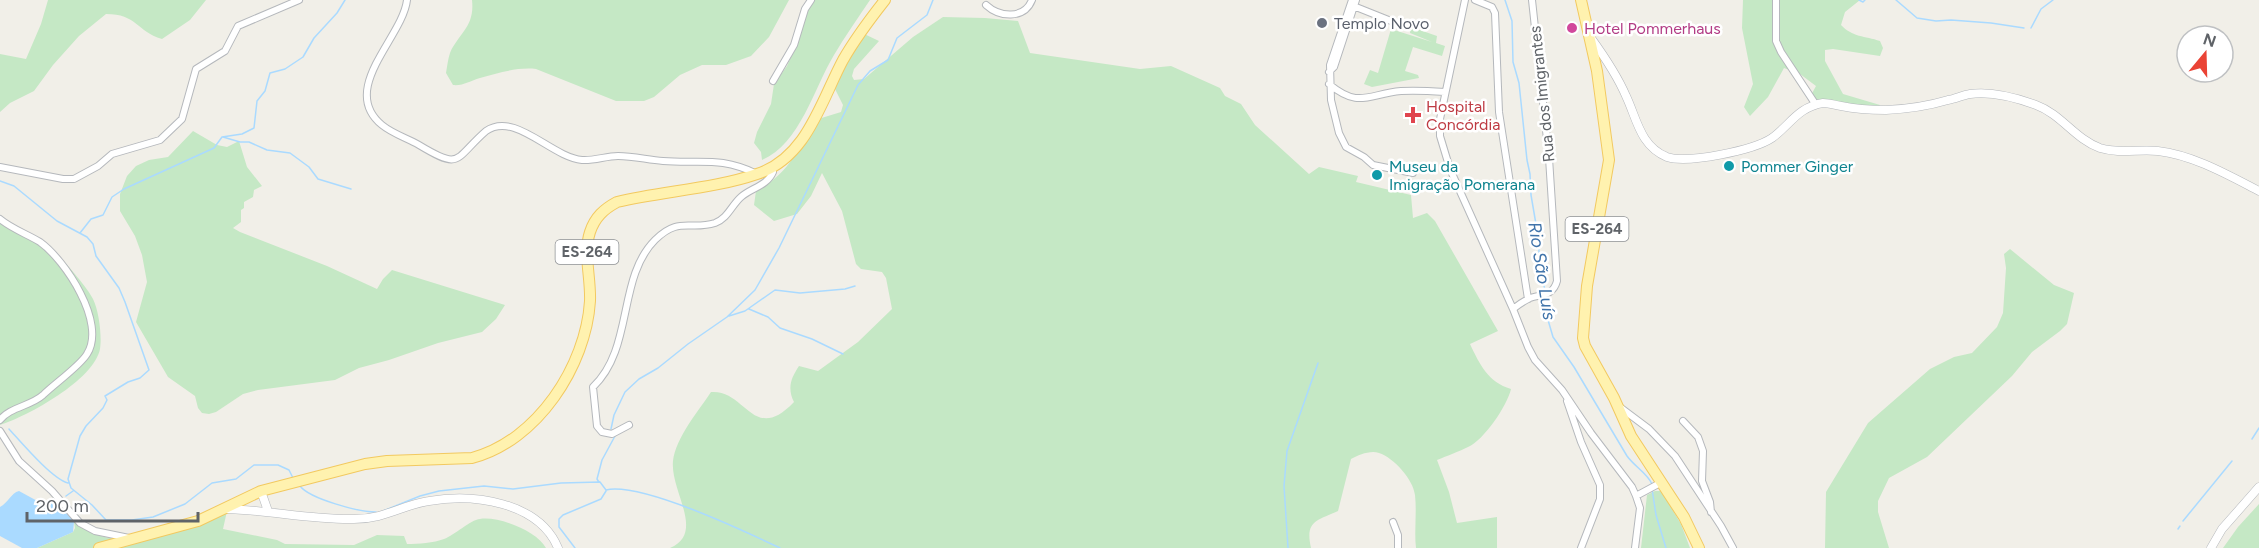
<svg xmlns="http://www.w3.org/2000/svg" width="2259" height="548" viewBox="0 0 2259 548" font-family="Figtree,sans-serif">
<rect width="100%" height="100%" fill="#f1efe8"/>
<path fill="#c5e8c5" d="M48 0H206L190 20 162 39C136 31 137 14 106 14L79 36 53 65 34 91 10 103 0 112V54L26 59 41 24Z
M472 0H789L769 37 751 56 726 65H702L680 75 654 97 644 101H616L536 69C517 67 498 73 480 78 470 81 463 86 453 85L446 73C447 67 448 59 450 53 459 33 475 27 472 0Z
M810 0H870C858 18 845 36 834 55 814 88 800 144 762 160L761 152 754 143 757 132 771 104 774 84 787 66 794 50Z
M1743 0H1860L1845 12 1841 25C1852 37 1865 36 1880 41L1883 48 1880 56 1833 49 1825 50V61L1843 94 1880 105 1876 114 1835 107 1810 97 1816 86 1800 74 1784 68 1768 97 1750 116 1744 107 1753 84 1742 28Z
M943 17 985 18 1018 21 1030 53 1140 69 1171 66 1220 88 1225 96 1241 104 1255 125 1309 174 1319 167 1358 176 1356 182 1411 195 1413 218 1427 213 1435 221 1498 331 1470 344C1480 365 1488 382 1511 389 1507 406 1484 440 1468 447 1460 451 1447 456 1437 460L1449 492 1457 523 1497 517V548H1416C1414 531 1417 513 1415 495 1413 479 1394 458 1379 453 1370 450 1359 455 1351 459L1338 511C1316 521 1305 521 1311 548H670C706 533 670 491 673 461 676 437 698 412 711 392 746 389 753 445 794 402 787 388 791 378 799 366L818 371 858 342 892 309 886 278 882 272 861 269 856 264 842 211 822 173 811 196 797 214 774 221 754 205 756 191C789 173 797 152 815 120L841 112 843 105 830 79 858 31 879 41 854 69 852 76 854 80 864 79 913 37Z
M1411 27 1437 36 1436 43 1445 46 1442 56 1413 47 1405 71 1418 75 1419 78 1372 87 1364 84 1370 70 1378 73 1391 29 1432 42 1410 33Z
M193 131 217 145 227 147 239 141 247 167 262 186 254 190 253 197 244 202V208L241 210V222L233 228 240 232 327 266 377 289 383 279 392 270 505 305 496 319 482 332 438 343 389 360 359 368 335 380 258 390 243 394 216 412 209 414 202 413 198 408 195 396 168 377 136 322 147 282 142 255 135 236 120 211V194L127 176 136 166 149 160 168 157Z
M0 219C16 229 42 240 55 252 65 262 87 287 93 299 99 311 102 336 100 349 94 380 28 416 0 425Z
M2010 249 2054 285 2074 293 2067 324 2060 331 2032 352 2012 376 1927 457 1889 478 1878 501V512L1889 548H1825L1826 492 1868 423 1930 369 1954 357 1972 353 1997 327 2003 313 2006 268 2004 254Z
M1655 491H1660L1663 494 1681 524 1690 548H1641L1647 495Z
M2259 504V548H2223L2238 527Z
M227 511 223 529 277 540 285 544 354 545 377 535 404 536 407 544C418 544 434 543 444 539 455 535 470 520 480 519 499 516 537 531 546 548H113Z
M74 522C82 523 84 527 91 531 99 537 110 538 119 540L94 548H37L73 532 75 528Z"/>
<path fill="#aadaff" d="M19 491 41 503H58L74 522 73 532 37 548H22L0 536V507C8 503 11 493 19 491Z"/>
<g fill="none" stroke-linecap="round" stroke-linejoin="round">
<path stroke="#aadaff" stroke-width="1.5" d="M1505 0 1512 21 1513 62 1519 83 1527 160 1530 174 1531 195 1538 236 1539 252 1545 292
M1859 0 1863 2 1865 0
M1896 0 1917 18 1936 21 1951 20 1991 23 2024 28
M2031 28 2041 9 2053 0
M223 137 240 142H249L267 150 290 153 309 167 318 179 351 189
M0 181 14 186 57 221 87 237 93 244 96 256 119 288 125 302 149 370 140 378 128 382 105 396 107 400 103 408 86 426 80 436 68 479 71 488 92 505 106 520H132L153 517 185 504 212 483 236 479 254 465H278L289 470 293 478
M80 233 91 219 103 215 112 197 124 189 214 148 222 137 242 134 254 128 257 101 265 91 270 73 285 69 303 57 314 38 337 13 345 0
M1546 297 1548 320 1553 337 1574 367 1627 456C1635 467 1647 473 1652 484
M749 309 768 317 780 328 812 339 843 354
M729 316 745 311 775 290 800 293 845 289 855 286
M9 429C21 442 52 479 68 483
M611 429 614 415 625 392 639 379 658 368 688 344 727 317 755 290 779 248 858 85 870 71 888 60 897 38 927 15 933 0
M2252 439 2259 428
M599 482 597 479 602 460 615 436
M300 486C310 499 359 512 376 512
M1652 489 1656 515 1666 548
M606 490C641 482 744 531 780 548
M66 496 73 491
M383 511 420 496 439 491 484 486 513 489 561 483 600 482 606 490
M2183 521 2232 461
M2178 529 2180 526
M575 548 559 527V519L563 515 601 499 606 491
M1288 548 1284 486 1287 451 1318 363"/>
<g stroke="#b5b8bc" stroke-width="8">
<path id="minor" d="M407 0C403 37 338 89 382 125 393 134 407 138 419 145 462 171 454 159 486 131 515 111 551 157 582 160 594 161 606 156 618 156 634 156 648 160 663 161 701 164 720 156 757 174
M1352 0 1330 65 1331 100 1339 133 1346 147 1364 157 1373 165 1413 173
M1465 0 1440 119V136L1450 169 1513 309 1528 347 1535 360 1562 390 1591 433 1632 487 1636 496 1640 508 1635 548
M1475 0 1492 7 1495 13 1499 112 1528 299
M1776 0V41L1781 52 1816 105
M986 5C999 17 1024 20 1032 0
M1351 5 1396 23
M1329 72 1334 67 1356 0
M773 81 794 45 805 9 811 0
M1329 84C1359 109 1368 94 1401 91 1416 90 1431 91 1445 92
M0 167 63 179H74L98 166 112 154 160 140 182 119 196 69 225 51 238 26 299 0
M0 219C12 229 27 234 40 242 65 260 107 323 87 354 80 366 54 384 43 395 31 406 10 407 0 420
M1513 309C1518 305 1524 301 1530 298 1542 294 1553 296 1557 281L1549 158 1532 0
M1567 401 1581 442 1600 485V499L1581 548
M1621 408 1649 429 1675 456 1721 526 1733 548
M1683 421 1698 437 1703 451 1702 481 1710 502 1711 512
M629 425 612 434 602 432 597 426 593 387C634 348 617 278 655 240 679 216 690 231 715 223 728 218 731 206 741 197 751 188 767 186 773 172L771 168
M0 431 19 461 52 491 80 523 95 531 129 538
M1636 496 1662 482
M1393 522 1398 535V548"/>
</g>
<g stroke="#b5b8bc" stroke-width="9">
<path id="tertiary" d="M1591 38C1604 56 1617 75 1626 96 1637 119 1640 146 1667 157 1688 164 1754 150 1772 138 1790 125 1798 107 1823 103 1829 103 1835 105 1841 106 1855 109 1871 110 1886 110 1907 109 1928 106 1948 100 1955 99 1963 95 1970 94 1991 91 2017 98 2036 105 2061 114 2075 139 2100 148 2119 154 2139 149 2158 151 2193 155 2228 175 2259 191
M261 491 268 511
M226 509C269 510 311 520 354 519 385 519 402 505 429 501 473 493 539 502 558 548
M2211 548 2222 529 2259 487"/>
</g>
<g stroke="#f2c960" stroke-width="12">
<path id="primary" d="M1581 0 1597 71 1609 160 1587 286 1583 338 1585 346 1614 398 1631 436 1684 517 1699 548
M99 548 198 521 261 491 365 464 387 461 472 458C537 441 586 366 590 301 591 278 583 253 590 232 595 217 604 209 617 202 663 191 713 189 757 174 807 158 821 101 843 60 855 39 870 19 885 0"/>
</g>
<use href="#minor" stroke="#fff" stroke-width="6"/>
<use href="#tertiary" stroke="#fff" stroke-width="8"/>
<use href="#primary" stroke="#fff2af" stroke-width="10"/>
</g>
<circle fill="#6b7280" stroke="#fff" stroke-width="2" cx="1322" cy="23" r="6"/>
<circle fill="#d1479c" stroke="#fff" stroke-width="2" cx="1572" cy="28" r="6"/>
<path fill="#e0444e" stroke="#fff" stroke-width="2" d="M1410 106h6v6h6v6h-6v6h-6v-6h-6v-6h6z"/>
<g fill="#0f9aa8" stroke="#fff" stroke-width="2">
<circle cx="1729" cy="166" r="6"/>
<circle cx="1377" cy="175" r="6"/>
</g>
<g text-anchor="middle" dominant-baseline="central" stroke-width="5" stroke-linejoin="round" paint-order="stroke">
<g fill="#fff" stroke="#8f9295" stroke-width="1.5">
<rect x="1565.5" y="217" width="63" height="24" rx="4.5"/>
<rect x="555.5" y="240" width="63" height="24" rx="4.5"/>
</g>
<g font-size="15" font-weight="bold" fill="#5f6368">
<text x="1597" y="229">ES-264</text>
<text x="587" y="252">ES-264</text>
</g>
<g font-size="16" fill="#5b616d" stroke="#fff" text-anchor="start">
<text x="1334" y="23">Templo Novo</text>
</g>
<g font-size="16" fill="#b23c85" stroke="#fff" text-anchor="start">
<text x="1584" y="28">Hotel Pommerhaus</text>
</g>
<g font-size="16" fill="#5f6368" stroke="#fff">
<text transform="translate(1542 94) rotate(-96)">Rua dos Imigrantes</text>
</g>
<g font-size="16" fill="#be3a42" stroke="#fff" text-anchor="start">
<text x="1426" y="106">Hospital<tspan x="1426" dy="18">Concórdia</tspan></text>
</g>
<g font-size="16" fill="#0d838f" stroke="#fff" text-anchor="start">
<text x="1389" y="166">Museu da<tspan x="1389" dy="18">Imigração Pomerana</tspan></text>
<text x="1741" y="166">Pommer Ginger</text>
</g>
<g font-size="18" font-style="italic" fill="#4174aa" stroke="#fff">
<text transform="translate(1542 271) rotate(81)">Rio São Luís</text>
</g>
</g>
<g transform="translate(2205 54) rotate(19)"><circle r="28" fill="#ffffff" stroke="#bfc1c3" stroke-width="1.5"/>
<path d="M0-4.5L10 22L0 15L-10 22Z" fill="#ea4335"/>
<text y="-9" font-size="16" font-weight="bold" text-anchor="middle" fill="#5f6368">N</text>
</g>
<path d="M27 512v9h171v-9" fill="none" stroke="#5f6368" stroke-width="3"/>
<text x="36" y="512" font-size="18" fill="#5f6368" stroke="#ffffff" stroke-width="4.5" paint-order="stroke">200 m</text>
</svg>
